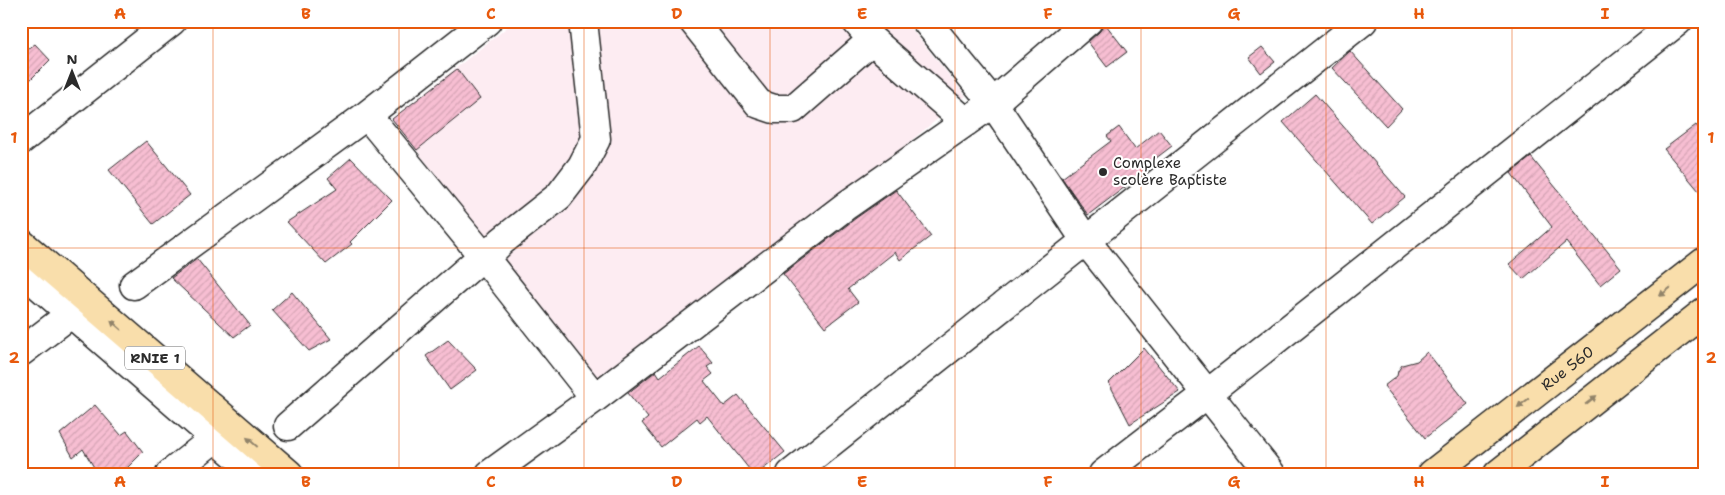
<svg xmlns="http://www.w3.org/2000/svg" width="1725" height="495" viewBox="0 0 1725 495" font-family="'Shantell Sans',sans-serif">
<defs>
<pattern id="building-hatch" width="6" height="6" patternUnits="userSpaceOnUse" patternTransform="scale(1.25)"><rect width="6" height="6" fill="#f7bed2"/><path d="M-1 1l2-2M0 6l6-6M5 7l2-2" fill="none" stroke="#d4a3b4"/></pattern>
</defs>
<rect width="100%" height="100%" fill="#fff"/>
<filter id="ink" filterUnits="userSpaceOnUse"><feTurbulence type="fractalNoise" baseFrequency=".02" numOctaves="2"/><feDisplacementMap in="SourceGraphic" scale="10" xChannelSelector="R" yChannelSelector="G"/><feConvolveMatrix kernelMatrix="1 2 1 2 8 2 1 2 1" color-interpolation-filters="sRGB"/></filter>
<g filter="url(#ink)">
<path fill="#fdecf2" d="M515 21H905L966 96 605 389 392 119Z"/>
<path fill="url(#building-hatch)" stroke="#2b2b2b" d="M1103 21 1127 52 1107 67 1088 42 1099 32 1103 27Z
M35 44 50 60 21 89V54Z
M1262 47 1275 62 1261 73 1249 57Z
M1350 51 1402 109 1386 126 1332 68Z
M457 69 480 99 417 150 392 119Z
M1315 94 1405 197 1372 224 1283 122Z
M1696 125 1704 134V197L1664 149Z
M1119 127 1135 149 1159 130 1172 146 1147 165 1150 168 1088 215 1062 178 1111 141 1107 136Z
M146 141 190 195 153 224 109 170Z
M1531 157 1621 268 1600 285 1566 242 1523 279 1509 264 1552 227 1511 173Z
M351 158 392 200 350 242 352 244 326 264 287 222 337 189 328 178Z
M896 190 931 236 900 260 895 252 848 289 858 302 825 327 783 274 856 218Z
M197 259 250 325 234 337 171 278Z
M292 292 331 339 309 351 272 310Z
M448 340 477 370 450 390 426 356Z
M699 346 713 363 707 367 713 374 704 381 724 406 738 395 785 452 757 474H753L707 416 700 422 697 418 661 447 642 423 648 418 628 393 656 371 660 377Z
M1144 348 1180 392 1130 424 1109 383Z
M1427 352 1468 404 1425 438 1384 386 1397 376 1398 371 1402 365 1417 361Z
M95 405 121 435 127 431 143 452 121 474H98L83 449 73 457 60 434Z"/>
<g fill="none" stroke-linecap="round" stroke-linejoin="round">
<g stroke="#2b2b2b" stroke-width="31">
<path id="minor" d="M693 21 759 104 774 109H793L872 40
M856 21 872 40 966 122
M926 21 993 103 1086 241 1271 474
M367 115 483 256 595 398
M21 140 172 21
M21 270 215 438 258 474
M134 285 367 115 487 21
M21 352 72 313
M288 426 483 256 495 248 502 241 559 196 582 166 596 139 583 21
M170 474 215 438
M490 474 595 398 847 205 993 103 1088 21
M791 474 1363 21
M1103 474 1207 394 1678 21"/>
</g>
<g stroke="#2b2b2b" stroke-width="31">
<g id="major">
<path id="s1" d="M1432 474 1704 262"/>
<path d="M1498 474 1704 312"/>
</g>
</g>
<g stroke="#2b2b2b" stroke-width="31">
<path id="highway" d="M21 243 289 474"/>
</g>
<use href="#minor" stroke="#fff" stroke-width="28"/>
<use href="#major" stroke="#f9deab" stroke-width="28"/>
<use href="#highway" stroke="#f9deab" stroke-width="28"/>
</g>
<defs><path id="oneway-solid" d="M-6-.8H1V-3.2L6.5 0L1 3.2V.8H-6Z" transform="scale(1.25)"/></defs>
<g fill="#92846b">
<use href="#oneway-solid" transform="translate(1665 292) rotate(142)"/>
<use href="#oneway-solid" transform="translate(116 325) rotate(-139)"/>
<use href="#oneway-solid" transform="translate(1591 400) rotate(-38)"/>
<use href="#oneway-solid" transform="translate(1523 403) rotate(142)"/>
<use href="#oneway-solid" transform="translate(252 442) rotate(-139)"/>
</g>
</g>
<path fill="none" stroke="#e8590c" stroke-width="1" stroke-opacity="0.55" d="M213 21V474M399 21V474M584 21V474M770 21V474M955 21V474M1141 21V474M1326 21V474M1512 21V474M21 248H1704"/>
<circle fill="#2b2b2b" stroke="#fff" stroke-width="2" cx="1103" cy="172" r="5"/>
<g text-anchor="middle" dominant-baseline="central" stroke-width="4" stroke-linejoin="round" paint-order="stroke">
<rect fill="#fff" stroke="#6b6b6b" stroke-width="1" x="125" y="346.5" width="60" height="23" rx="4"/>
<g font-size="14" font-weight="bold" fill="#2b2b2b">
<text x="155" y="358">RNIE 1</text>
</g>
<g font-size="15" fill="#2b2b2b" stroke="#fff" text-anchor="start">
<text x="1113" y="163">Complexe<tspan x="1113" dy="17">scolère Baptiste</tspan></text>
</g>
<g font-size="15" fill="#2b2b2b" stroke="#fff">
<text stroke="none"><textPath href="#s1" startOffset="172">Rue 560</textPath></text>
</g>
</g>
<rect width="1725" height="495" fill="none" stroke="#fff" stroke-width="55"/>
<g transform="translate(72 72)" stroke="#ffffff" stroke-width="4" paint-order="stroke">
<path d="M0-4L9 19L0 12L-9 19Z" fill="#2b2b2b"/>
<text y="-8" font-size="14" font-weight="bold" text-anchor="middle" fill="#2b2b2b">N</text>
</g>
<rect x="28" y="28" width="1670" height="440" fill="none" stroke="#e8590c" stroke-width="2"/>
<g font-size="16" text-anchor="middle" font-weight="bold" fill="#e8590c">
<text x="120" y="19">A</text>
<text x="306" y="19">B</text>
<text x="491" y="19">C</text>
<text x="677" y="19">D</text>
<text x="862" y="19">E</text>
<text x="1048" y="19">F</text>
<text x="1234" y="19">G</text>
<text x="1419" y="19">H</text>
<text x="1605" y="19">I</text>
<text x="14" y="143">1</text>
<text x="1711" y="143">1</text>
<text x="14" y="363">2</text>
<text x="1711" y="363">2</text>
<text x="120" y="487">A</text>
<text x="306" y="487">B</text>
<text x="491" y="487">C</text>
<text x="677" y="487">D</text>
<text x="862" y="487">E</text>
<text x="1048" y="487">F</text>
<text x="1234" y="487">G</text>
<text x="1419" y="487">H</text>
<text x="1605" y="487">I</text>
</g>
</svg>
